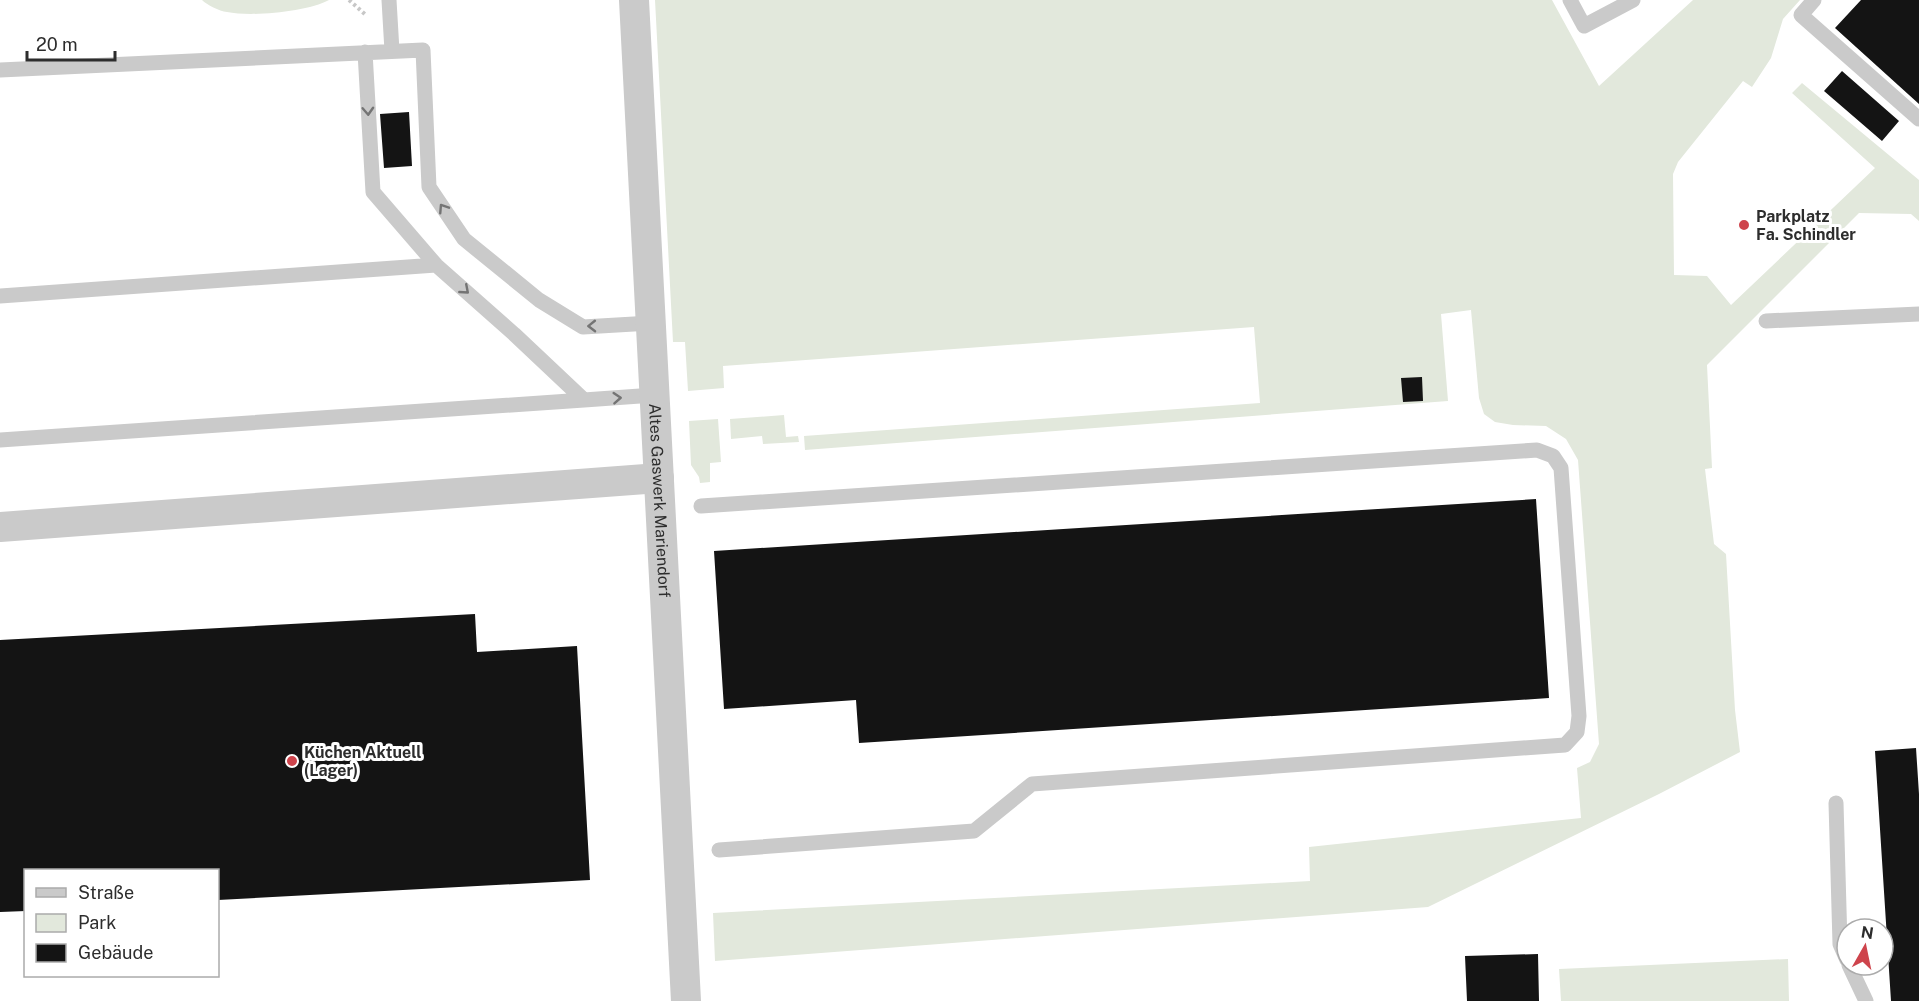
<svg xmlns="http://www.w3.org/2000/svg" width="1919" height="1001" viewBox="0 0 1919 1001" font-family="'Public Sans',sans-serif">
<rect width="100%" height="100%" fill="#fff"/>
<path fill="#e2e8dc" d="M202 0H329C307 12 251 17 227 12 219 11 207 5 202 0Z
M655 0H1552L1599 86 1693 0H1800L1783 19 1771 58 1752 87 1743 81 1678 162 1673 174 1674 275 1707 276 1731 305 1875 168 1792 93 1802 83 1919 180V221L1911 214 1859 213 1707 365 1712 468 1705 469 1714 544 1726 554 1735 710 1740 752 1659 794 1428 907 715 961 713 913 1310 881 1309 847 1581 818 1577 768 1590 762 1599 744 1578 460 1566 439 1546 426 1513 425 1495 422 1484 414 1479 398 1471 310 1441 314 1448 401 805 450 804 436 1260 403 1254 327 723 366 724 388 688 391 685 342H673Z
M784 415 786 437 798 436 799 442 763 444 762 436 731 439 730 419Z
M718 419 721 462 710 463V482L700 483 699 477 691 465 689 421Z
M1788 959 1789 1001H1561L1559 969Z"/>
<path fill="#141414" d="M1861 0H1919V104L1835 28Z
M1842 71 1899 121 1882 141 1824 91Z
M409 112 412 166 384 168 380 114Z
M1422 377 1423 401 1403 402 1401 378Z
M1536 499 1549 698 859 743 856 700 724 709 714 551Z
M475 614 477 652 577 646 590 880 218 900V870H26V911L0 912V640Z
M1916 748 1919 794V1001H1891L1875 751Z
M1538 954 1539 1001H1467L1465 956Z"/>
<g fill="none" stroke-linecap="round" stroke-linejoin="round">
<path stroke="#c7c7c7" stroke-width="4" stroke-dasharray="3 3" stroke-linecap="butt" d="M349 0 366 15"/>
<path stroke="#cacaca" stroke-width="15" d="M389 0 392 51
M1570 0 1584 26 1633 0
M1814 0 1801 15 1919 119
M365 52 373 192 436 265 514 334 584 400 654 395
M0 70 423 50 429 187 464 239 539 300 583 327 651 323
M0 296 436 265
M1766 321 1919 314
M0 440 584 400
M701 506 1537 450 1553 456 1561 468 1579 716 1577 732 1565 745 1032 784 974 831 719 850
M1836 803 1840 944 1847 960
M1849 965 1866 1001"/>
<g stroke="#cacaca" stroke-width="30">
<path id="s1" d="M634 0 686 1001"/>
<path d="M0 527 659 478"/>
</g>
</g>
<defs><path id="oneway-chevron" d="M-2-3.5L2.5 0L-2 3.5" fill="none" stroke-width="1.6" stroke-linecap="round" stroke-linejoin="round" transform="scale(1.5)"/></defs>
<g stroke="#747474">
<use href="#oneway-chevron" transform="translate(368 111) rotate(87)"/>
<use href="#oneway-chevron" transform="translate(443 208) rotate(-123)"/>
<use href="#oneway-chevron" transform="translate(465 290) rotate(41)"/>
<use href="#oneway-chevron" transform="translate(592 326) rotate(179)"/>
<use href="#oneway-chevron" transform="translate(617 398) rotate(-4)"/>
</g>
<g fill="#ce444c" stroke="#fff" stroke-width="2">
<circle cx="1744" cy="225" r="6"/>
<circle cx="292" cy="761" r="6"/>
</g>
<g text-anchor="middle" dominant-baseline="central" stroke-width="6" stroke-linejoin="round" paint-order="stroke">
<g font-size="16" font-weight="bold" fill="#2d2d2d" stroke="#fff" text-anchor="start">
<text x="1756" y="216">Parkplatz<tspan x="1756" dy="18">Fa. Schindler</tspan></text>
<text x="304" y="752">Küchen Aktuell<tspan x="304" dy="18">(Lager)</tspan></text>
</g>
<g font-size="16" fill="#2d2d2d" stroke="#fff">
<text stroke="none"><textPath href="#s1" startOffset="501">Altes Gaswerk Mariendorf</textPath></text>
</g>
</g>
<rect x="24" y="869" width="195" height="108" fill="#ffffff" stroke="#ababab" stroke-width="1.5"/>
<rect x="36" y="888" width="30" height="9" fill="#cacaca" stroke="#ababab" stroke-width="1.5"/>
<text x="78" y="899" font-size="18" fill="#2d2d2d">Straße</text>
<rect x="36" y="914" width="30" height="18" fill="#e2e8dc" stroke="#ababab" stroke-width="1.5"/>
<text x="78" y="929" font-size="18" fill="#2d2d2d">Park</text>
<rect x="36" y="944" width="30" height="18" fill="#141414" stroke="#ababab" stroke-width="1.5"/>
<text x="78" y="959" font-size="18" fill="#2d2d2d">Gebäude</text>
<g transform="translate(1865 947) rotate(9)"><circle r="28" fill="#ffffff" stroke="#ababab" stroke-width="1.5"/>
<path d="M0-4.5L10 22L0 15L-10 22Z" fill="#ce444c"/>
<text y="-9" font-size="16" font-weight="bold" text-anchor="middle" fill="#2d2d2d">N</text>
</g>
<path d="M27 51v9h88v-9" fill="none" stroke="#2d2d2d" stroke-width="3"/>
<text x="36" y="51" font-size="18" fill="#2d2d2d" stroke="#ffffff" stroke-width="4.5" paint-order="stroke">20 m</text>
</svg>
